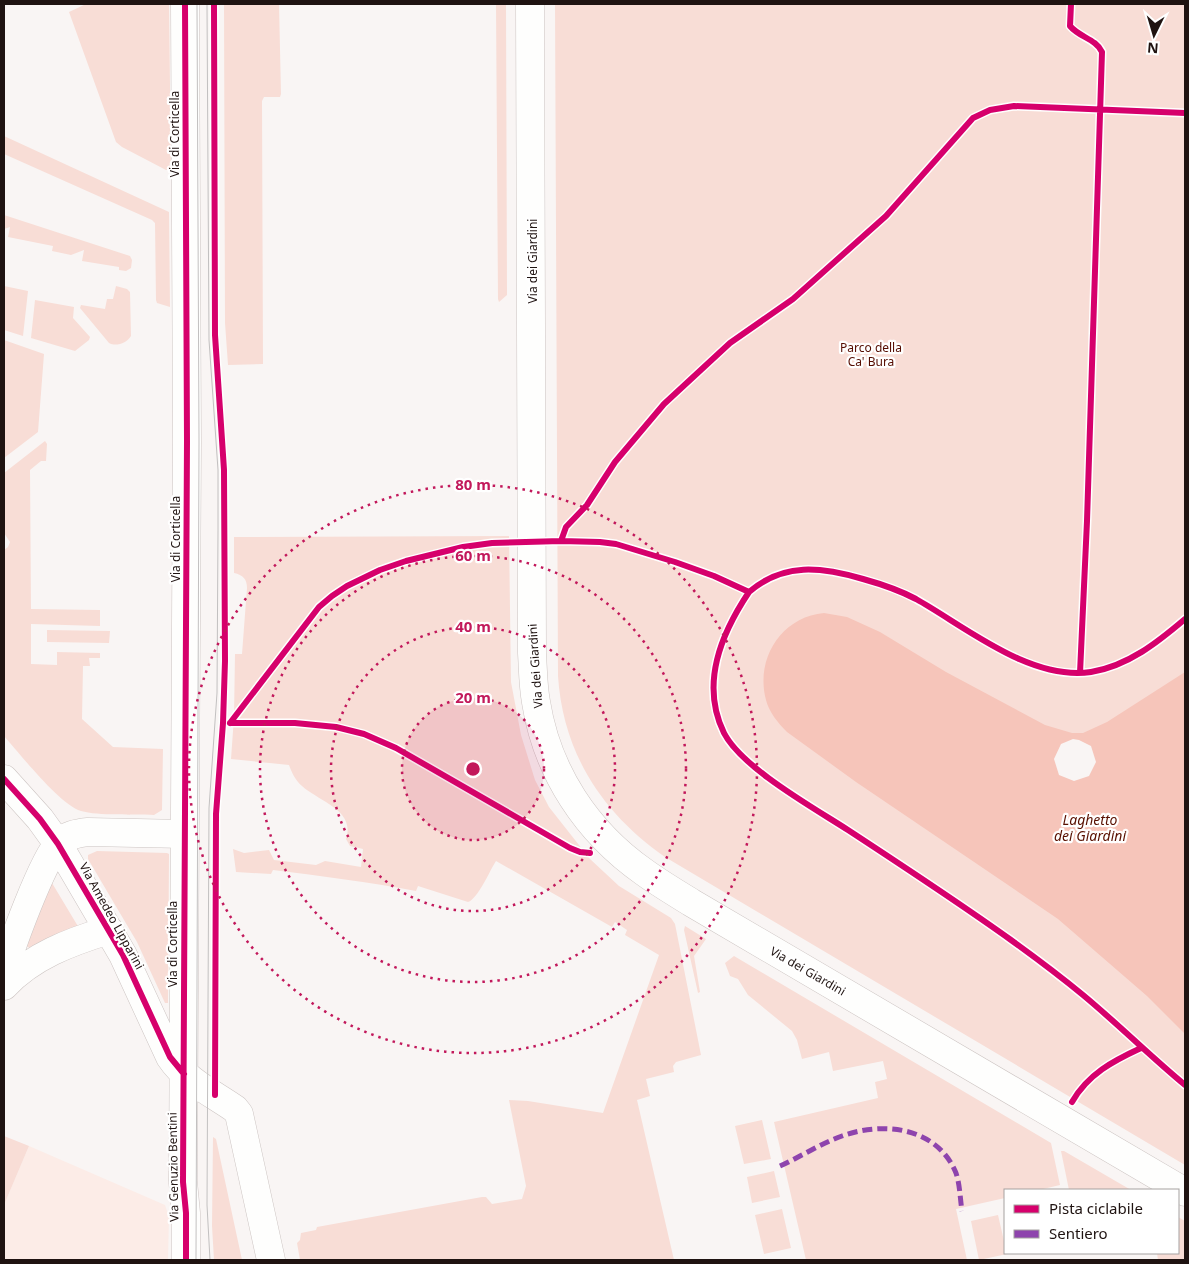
<svg xmlns="http://www.w3.org/2000/svg" width="1189" height="1264" viewBox="0 0 1189 1264" font-family="'Noto Sans',sans-serif">
<rect width="100%" height="100%" fill="#f9f5f4"/>
<path fill="#fcece7" d="M29 1146 165 1205 169 1217 168 1260H4V1205Z"/>
<path fill="#f8ddd6" d="M86 4H169L171 167 169 170H166L122 147 116 142 69 12Z
M224 4H279L281 94 280 97H264L262 101 263 364 228 365 225 323Z
M496 4H506L507 295 499 302 498 299Z
M555 4H1185V1165L665 857C602 813 563 753 558 676Z
M4 136 169 212 170 307 157 303 156 300 155 223 152 220 4 154Z
M4 215 130 256 132 260 131 268 126 271 119 270V267L82 261 84 250 71 255 52 251 53 246 8 237 10 227 4 229Z
M4 286 28 291 23 336 4 330Z
M116 286 127 289 130 292 131 336C127 343 116 347 109 343L80 308 81 305 105 309 107 299H113Z
M35 300 74 307 73 318 90 337 89 340 75 351 31 338Z
M4 340 44 354 38 432 4 458Z
M45 441 47 444 46 461H41L30 470 31 609 100 610V626L31 624V664L57 665V652L100 653V658H89L90 666H83L82 719 113 747 163 749 162 810 154 815C135 814 98 816 81 811 59 804 21 755 4 736V550L8 547 10 542 4 533V473Z
M509 536 511 682 521 735 535 780 549 807 590 859 619 886 671 918 675 924 701 1055 676 1062 673 1066 674 1072 646 1079 650 1096 637 1100 674 1260H300L297 1243 300 1240 301 1233 316 1230 317 1227 482 1197H486L492 1204 522 1199 526 1186 509 1100 528 1101 603 1113 659 955 625 935 627 930 615 922 612 927 496 861C490 870 478 899 468 902L418 886 416 891C369 882 321 876 273 870L271 874 236 872 233 849 244 853 269 850 274 860 316 865 325 861 361 867 363 849 350 846 346 839C356 810 318 801 302 786 295 780 292 773 289 765L231 759 234 717 235 654H242L247 588C247 579 243 575 234 573V537Z
M47 630 110 631 109 643 47 642Z
M97 851 167 853 169 854 168 1003H165L137 942 88 859V855Z
M50 883H52L79 928 31 949 25 945Z
M685 926 706 939 694 956 700 992 698 993 684 930Z
M734 956 1051 1143 1060 1185 1039 1190H1005V1198L956 1209 967 1260H806L774 1122 878 1098 875 1082 887 1079 883 1061 833 1071 829 1052 802 1059 797 1040 792 1031 748 995 738 979 730 976 725 963Z
M762 1120 771 1159 744 1164 735 1126Z
M4 1136 29 1146 4 1205Z
M213 1137 216 1139 242 1260H214L212 1226Z
M1061 1151H1064L1131 1190H1069Z
M774 1171 780 1197 752 1203 747 1177Z
M782 1209 791 1248 764 1254 755 1215Z
M998 1215 1007 1254 979 1260 971 1221Z
M1178 1217 1185 1221V1260H1158L1157 1253H1178Z"/>
<path fill="#f6c5ba" d="M824 613 847 617 880 632 946 672 1045 725 1072 733H1083L1107 722 1185 672V1034L1147 996 1058 919 856 782 787 732C778 723 769 712 766 700 755 659 781 617 824 613Z"/>
<path fill="#f9f5f4" d="M1073 739 1079 740 1091 746 1096 762 1089 776 1074 781 1059 775 1054 759 1061 744Z"/>
<g fill="none" stroke-linecap="round" stroke-linejoin="round">
<g stroke="#ccc4c2" stroke-width="29">
<path id="minor" d="M185 4 187 441 183 1182 186 1213V1260
M530 4 532 653C533 669 533 686 536 702 547 772 587 832 644 872 659 883 676 893 692 903L1185 1192
M4 779 40 819 58 844 123 955 170 1057C186 1081 212 1093 235 1109L239 1114 271 1260
M4 975C8 952 44 857 59 843 67 835 77 833 88 832L185 834
M4 986C32 956 70 942 109 930"/>
</g>
<use href="#minor" stroke="#fefefd" stroke-width="28"/>
<path stroke="#c2c0c0" stroke-width="1" d="M207 4 209 340 218 470V531L217 693 209 808 207 1205 210 1260
M196 1260 199 441 197 4"/>
<path stroke="#8e44ad" stroke-width="5" stroke-dasharray="10 5" stroke-linecap="butt" d="M780 1166C800 1157 820 1144 842 1136 884 1121 937 1127 956 1173 960 1185 960 1198 962 1211"/>
<g stroke="#fff" stroke-width="9">
<path id="cycleway" d="M185 4 187 441 183 1182 186 1213V1260
M214 4 215 335 224 470 225 661 223 723 216 814 215 1095
M1071 4 1070 26C1079 37 1096 39 1102 52L1087 521 1080 673
M561 541 566 527 587 505 615 462 664 404 730 343 793 299 886 216 973 118 990 110 1014 106 1185 113
M749 592C721 634 700 684 724 733 742 768 814 808 848 830 903 866 958 902 1011 940 1036 958 1060 976 1083 995 1118 1024 1150 1056 1185 1085
M230 723 319 607 332 596 347 586 380 570 406 561 463 547 492 543 561 541 600 542 616 544 675 562 714 576 749 592C784 562 821 567 863 579 881 584 899 590 916 599 966 627 1030 681 1091 672 1128 666 1158 642 1185 619
M230 723H295L336 727 364 734 396 748 570 848 580 852 590 853
M4 779 40 819 58 844 123 955 170 1057 184 1074
M1072 1102C1088 1074 1113 1061 1141 1048"/>
</g>
<use href="#cycleway" stroke="#d6006c" stroke-width="6"/>
</g>
<circle cx="473" cy="769" r="71" fill="#c2185b" fill-opacity=".12"/>
<g fill="none" stroke="#c2185b" stroke-width="2.5" stroke-dasharray="2.5 5">
<circle cx="473" cy="769" r="71"/>
<circle cx="473" cy="769" r="142"/>
<circle cx="473" cy="769" r="213"/>
<circle cx="473" cy="769" r="284"/>
</g>
<g text-anchor="middle" dominant-baseline="central" stroke-width="4.5" stroke-linejoin="round" paint-order="stroke">
<g font-size="12" fill="#1f1311" stroke="#fff">
<text transform="translate(174 134) rotate(-90)">Via di Corticella</text>
<text transform="translate(532 261) rotate(-90)">Via dei Giardini</text>
<text transform="translate(175 539) rotate(-90)">Via di Corticella</text>
<text transform="translate(535 666) rotate(-94)">Via dei Giardini</text>
<text transform="translate(112 916) rotate(61)">Via Amedeo Lipparini</text>
<text transform="translate(172 944) rotate(-90)">Via di Corticella</text>
<text transform="translate(808 971) rotate(30)">Via dei Giardini</text>
<text transform="translate(173 1167) rotate(-91)">Via Genuzio Bentini</text>
</g>
<g font-size="12" fill="#550c00" stroke="#fff">
<text x="871" y="347">Parco della<tspan x="871" dy="14">Ca' Bura</tspan></text>
</g>
<g font-size="14" font-style="italic" fill="#591001" stroke="#fff">
<text x="1090" y="819">Laghetto<tspan x="1090" dy="16">dei Giardini</tspan></text>
</g>
</g>
<circle cx="473" cy="769" r="8" fill="#c2185b" stroke="#fff" stroke-width="2.5"/>
<g font-size="15" text-anchor="middle" font-weight="bold" fill="#c2185b" stroke="#fff" stroke-width="4.5" stroke-linejoin="round" paint-order="stroke">
<text x="473" y="490">80 m</text>
<text x="473" y="561">60 m</text>
<text x="473" y="632">40 m</text>
<text x="473" y="703">20 m</text>
</g>
<rect width="1189" height="1264" fill="none" stroke="#1f1311" stroke-width="10"/>
<rect x="1004" y="1189" width="175" height="65" fill="#ffffff" stroke="#a5a1a0"/>
<rect x="1014" y="1205" width="25" height="8" fill="#d6006c" stroke="#a5a1a0"/>
<text x="1049" y="1214" font-size="15" fill="#1f1311">Pista ciclabile</text>
<rect x="1014" y="1230" width="25" height="8" fill="#8e44ad" stroke="#a5a1a0"/>
<text x="1049" y="1239" font-size="15" fill="#1f1311">Sentiero</text>
<g transform="translate(1154 35) rotate(185)" stroke="#ffffff" stroke-width="4" paint-order="stroke">
<path d="M0-4L9 19L0 12L-9 19Z" fill="#1f1311"/>
<text y="-8" font-size="14" font-weight="bold" text-anchor="middle" fill="#1f1311">N</text>
</g>
</svg>
